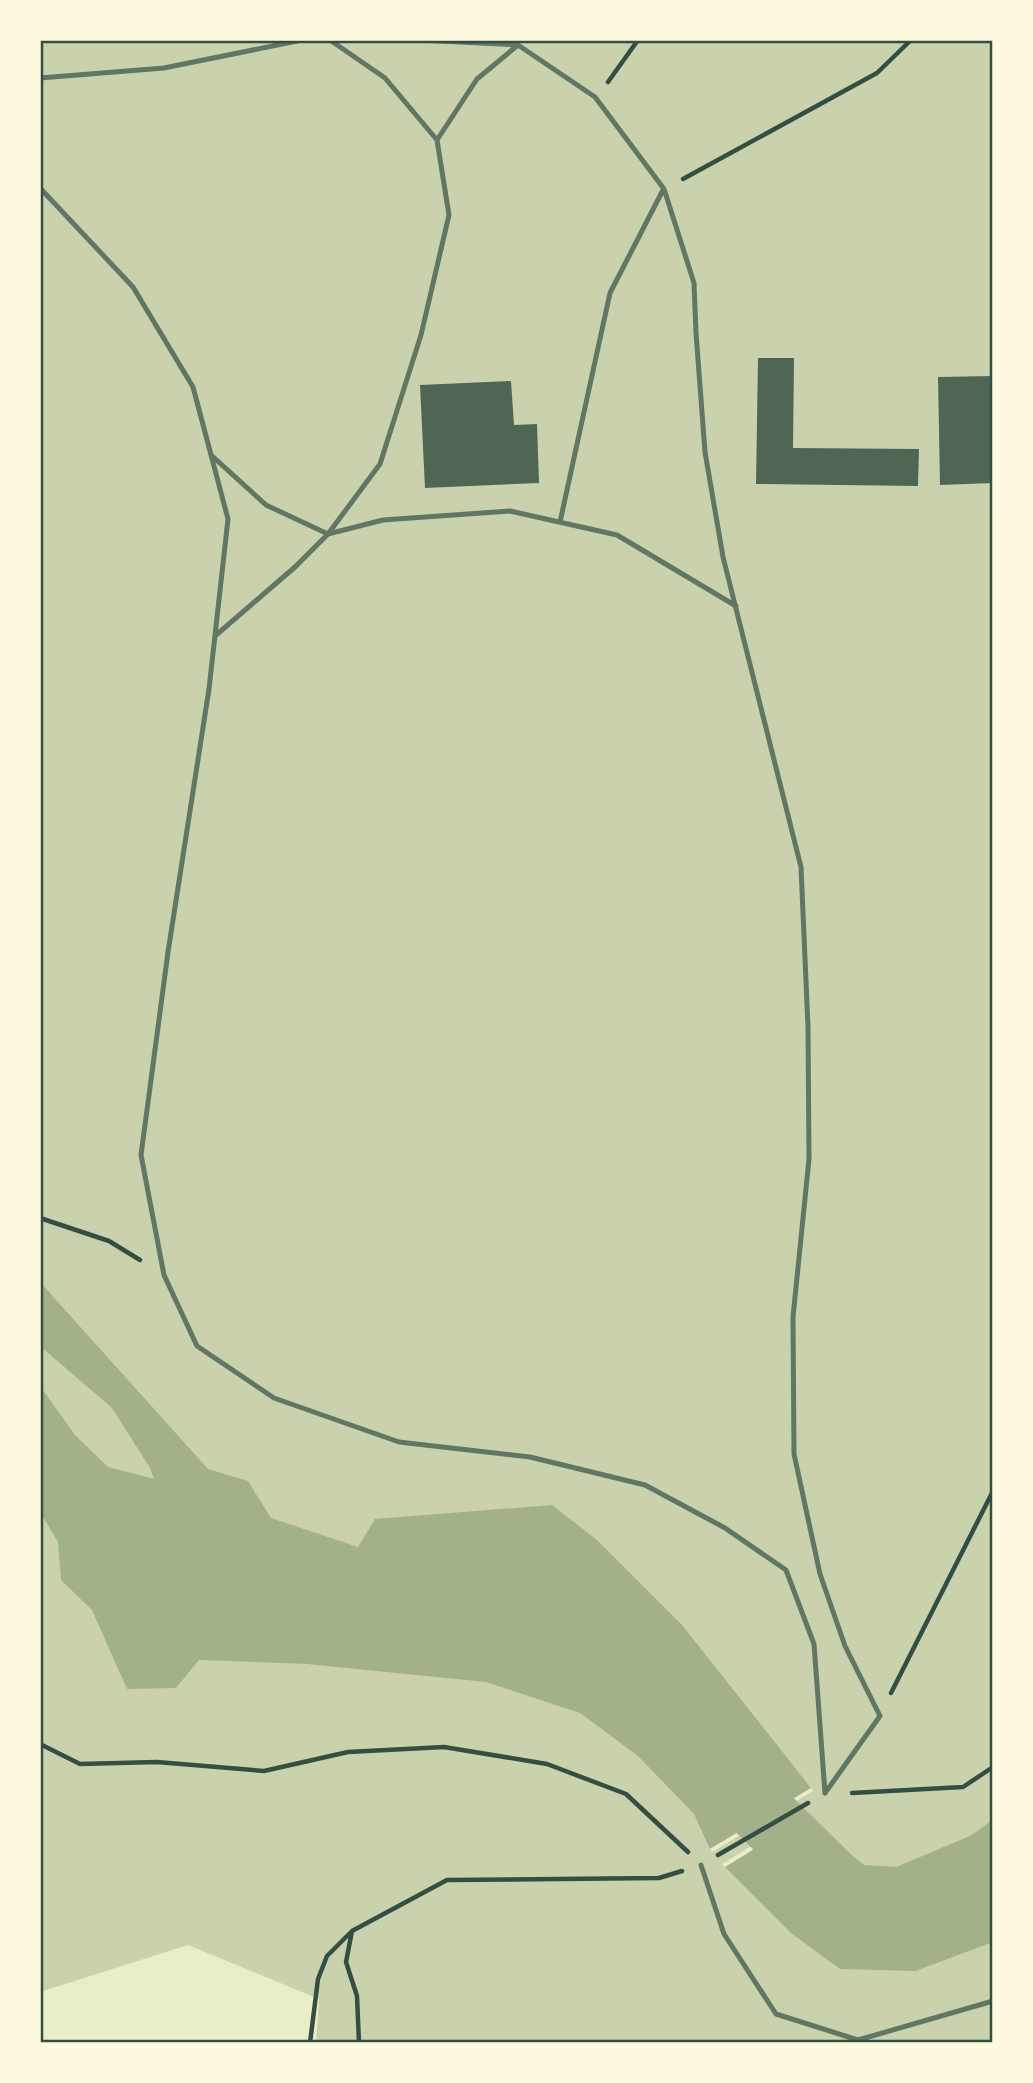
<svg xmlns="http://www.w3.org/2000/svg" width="1033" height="2083" viewBox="0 0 1033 2083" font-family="'Space Grotesk',sans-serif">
<rect width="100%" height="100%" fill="#e9edc9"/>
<path fill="#cad2ad" d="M40 40H993V2043H316L319 1999 188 1945 40 1992Z"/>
<path fill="#a3b18a" d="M40 1282 208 1469 248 1481 271 1518 358 1547 375 1519 552 1505 597 1540 682 1625 811 1788 710 1849 694 1814 638 1756 580 1713 486 1682 307 1664 199 1660 176 1688 127 1689 92 1610 61 1580 58 1542 40 1512V1386L75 1435 108 1467 154 1479 150 1468 112 1408 40 1346Z
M805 1817 864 1865 896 1867 970 1836 993 1820V1942L915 1971 840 1969 791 1933 725 1867Z"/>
<path fill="#e9edc9" d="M811 1788 813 1791 712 1852 710 1849Z
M804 1814 809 1815 725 1867 722 1864Z"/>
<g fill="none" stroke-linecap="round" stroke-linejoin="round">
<path stroke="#a3b18a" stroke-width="65" d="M706 1752 732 1783 849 1898 947 1905 993 1877"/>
</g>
<path fill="#4f6655" d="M758 358H794L793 448 919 449 918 486 756 484Z
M993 376V483L940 485 938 377Z
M511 381 514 425 537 424 539 483 425 488 420 385Z"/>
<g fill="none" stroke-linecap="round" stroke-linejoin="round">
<path stroke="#344e41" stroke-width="4.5" d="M608 82 638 40
M683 179 877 73 911 40
M40 1218 109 1241 140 1260
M891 1693 993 1491
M40 1744 80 1764 157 1762 264 1771 348 1752 444 1747 547 1764 626 1794 688 1852
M852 1793 963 1787 993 1767
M718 1855 808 1803
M310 2043 318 1979 327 1956 350 1933
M359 2043 357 1996 346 1962 352 1931 447 1880 659 1878 682 1871"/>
<path stroke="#617663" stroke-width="5" d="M419 40 518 45 595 97 664 189 694 283 696 333 705 452 723 557 801 867 808 1027 809 1159 793 1317 794 1454 820 1574 845 1646 880 1716 825 1793
M40 78 164 68 302 40
M437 140 477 79 518 45
M40 188 133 287 193 387 228 519 209 689 168 952 141 1155 164 1275 197 1346 274 1398 399 1442 530 1457 645 1485 725 1528 786 1570 814 1644 825 1793
M211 455 266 505 328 534 380 464 421 335 449 215 437 140 385 78 330 40
M560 522 610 293 663 190
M215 636 295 567 328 534 383 520 510 511 617 535 736 606
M701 1865 724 1934 776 2014 858 2040 993 2001"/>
</g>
<rect width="1033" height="2083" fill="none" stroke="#fefae0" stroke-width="84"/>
<rect x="42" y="42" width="949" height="1999" fill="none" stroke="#344e41" stroke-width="2.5"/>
</svg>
